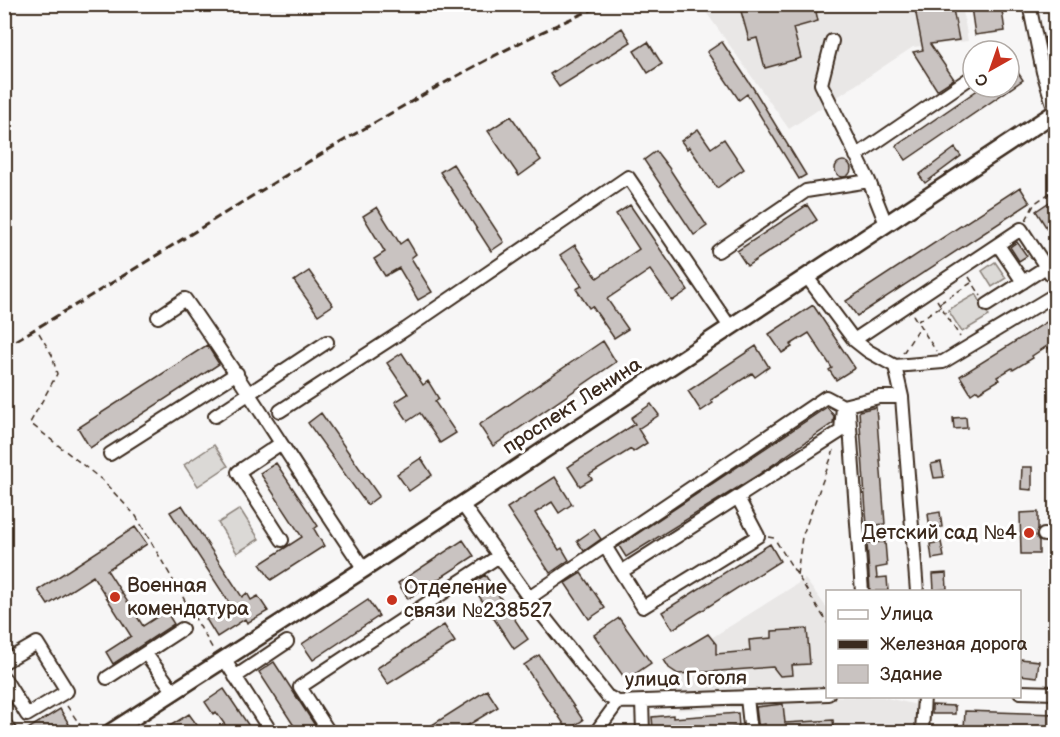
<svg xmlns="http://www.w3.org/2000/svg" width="1060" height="737" viewBox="0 0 1060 737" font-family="'Balsamiq Sans',sans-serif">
<rect width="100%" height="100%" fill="#f7f6f6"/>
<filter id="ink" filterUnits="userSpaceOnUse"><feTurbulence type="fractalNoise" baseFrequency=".0167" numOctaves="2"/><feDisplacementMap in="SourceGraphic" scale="12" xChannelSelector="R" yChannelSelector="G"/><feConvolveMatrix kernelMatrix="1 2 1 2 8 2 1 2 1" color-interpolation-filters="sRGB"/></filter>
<g filter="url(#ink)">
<path fill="#e9e7e6" d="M701 5H962L968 41 913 47 789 129Z
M805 579 827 608 828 696 883 697 917 705 916 732H775L770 706 678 710 673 662Z"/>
<path fill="#dbd9d6" stroke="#8b827a" stroke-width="1.5" d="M995 262 1006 278 992 287 982 271Z
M976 294 989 316 962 332 948 310Z
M214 445 228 466 198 486 184 465Z
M240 509 259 539 237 553 218 523Z"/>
<path fill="#c9c3c1" stroke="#3b2a1e" stroke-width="1.5" d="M739 4H833L834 7 816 12 818 21 793 28 801 58 765 68 757 38 749 40Z
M914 4H952L959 40 930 44 954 79 937 90 913 52 923 50Z
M986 4H1001L1005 31 975 35 971 7Z
M622 28 631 42 559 87 550 74Z
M1056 32V63L1046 45 1044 38Z
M648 42 662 64 648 73 634 51Z
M722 42 753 88 806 175 799 179 747 94 739 100 707 52Z
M1009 59 1023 80 906 160 896 146 982 87H1009Z
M511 116 541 160 519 176 488 131Z
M698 129 711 148 724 139 744 169 717 188 689 147 687 149 681 141Z
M955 148 961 156 925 183 919 175Z
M656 151 669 168 707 226 694 235 644 160Z
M835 169a8 8 0 1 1 16 0a8 8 0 1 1-16 0Z
M453 164 504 242 491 251 440 172Z
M1020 187 1030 203 857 316 846 301Z
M1051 201 1056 208V243L1036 211Z
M630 205 688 290 672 301 650 270 607 299 628 329 614 338 592 306 589 308 576 289 582 286 560 255 575 245 597 278 639 249 616 214Z
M807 205 817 220 747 266 737 251Z
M377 207 400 244 407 239 416 254 411 258 432 292 418 300 399 268 385 276 374 259 385 252 363 216Z
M1017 242 1027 256 1019 261 1010 247Z
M309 271 333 305 318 315 294 281Z
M813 305 855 368 836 380 829 370 832 368 809 333 790 345 792 347 782 353 769 334Z
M1056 316V344L1049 349 1047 346 1032 356 1033 358 1013 370 1012 368 997 377 999 380 979 392 977 390 971 394 960 376Z
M603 341 616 362 493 446 479 425Z
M207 345 219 364 90 448 78 428Z
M756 346 769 367 755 377 752 373 711 400 713 403 701 411 688 391Z
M402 353 423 385 428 381 439 399 435 402 456 433 440 443 420 413 408 421 395 402 408 394 387 363Z
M651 404 659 415 638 429 647 443 633 452 631 449 589 475 592 479 580 486 568 467 635 424 631 418Z
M827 407 834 416 833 423 758 475 626 557 619 546Z
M876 407 885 524 867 526 859 411Z
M321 413 379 496 367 505 308 423Z
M966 417 967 428 954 429 953 418Z
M421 458 432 475 409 491 397 474Z
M941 462 944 477 934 478 931 464Z
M276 463 318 526 314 529 324 546 271 580 260 564 302 537 260 473Z
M1022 467H1032V490L1021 489Z
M555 477 572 504 559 513 552 502 535 513 559 550 562 548 569 560 550 573 507 508Z
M182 505 242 597 247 593 251 600 258 596 268 611 247 623 245 619 217 637 206 619 230 604 170 512Z
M940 512 942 527 930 529 928 514Z
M1038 512V529L1036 536 1039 541V554H1021L1020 513Z
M135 527 147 544 107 570 143 626 166 611 174 624 113 664 106 652 131 636 93 576 48 605 38 590Z
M594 529 601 539 584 551 577 541Z
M463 540 474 556 408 599 398 583Z
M885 542 887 566 876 568 877 578 887 577 888 591H870L867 543Z
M941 542 944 557 932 559 930 544Z
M770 544 780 561 673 629 662 612Z
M581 573 605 608 589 619 565 583Z
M946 573 947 589 934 590 933 574Z
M485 575 528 639 514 649 471 584Z
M368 600 379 616 313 660 302 644Z
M619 618 651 663 626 680 594 635Z
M444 625 455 642 388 684 377 668Z
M807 629 810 664 792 665 793 675 780 676 773 667 678 674 669 668 664 660 708 634 716 644V654L750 651 749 640 772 638V631Z
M539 655 583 720 568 730 524 665Z
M1020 659 1039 661 1037 677 1020 675Z
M274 662 318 730 314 732H298L259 672Z
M224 689 253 732H230L216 712 213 714 205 702Z
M487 690 498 707 457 732H421Z
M783 704 785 723 833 720 834 732H766L765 724 759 725 758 723 756 707Z
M932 705 955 706V714H932Z
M60 709 69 724 60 730 62 732H23Z
M4 710 19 732H4Z
M965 711 1056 714V732L964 729Z
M738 713 739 727 705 730V732H679L678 726 653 728 652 717 673 715V718Z
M189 714 202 732H160Z"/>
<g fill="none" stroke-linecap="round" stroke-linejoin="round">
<g stroke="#3b2a1e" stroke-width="16">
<path id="minor" d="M1029 4 1043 72 1056 114
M832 41 821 84 869 181 886 224
M856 156 973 76
M998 245 1023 282
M718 251 806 191 869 181
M807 277 854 340 868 351 895 366 943 362 1056 294
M987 305 1046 267
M158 317 185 299C247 387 303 480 364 569
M854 340 1021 229 1056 282
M895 366 902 397 917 592
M280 411 406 329 628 177 730 327
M849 413 862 592
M215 416 327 342
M280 444 238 472 282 540
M110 454 237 373
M462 504 529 598 607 696 618 702 828 694
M1044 535H1056
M605 546 826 397 843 406 879 397H902
M621 572 643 607 758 536 738 498
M529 598 605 546 621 572 841 431 843 406
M146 654 174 692
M224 659 271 732
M4 662 37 643 67 691 27 715 4 678
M235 677 287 642
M107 678 182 629
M1020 692 1056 693
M747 698 750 725 753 732
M642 702 643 732
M329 732 300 687 499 556
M596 732 618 702
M922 732 924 696"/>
</g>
<g stroke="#3b2a1e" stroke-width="20">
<path id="major" d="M111 732 364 569 1056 112"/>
</g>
<path stroke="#3b2a1e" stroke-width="1.5" stroke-dasharray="6 4.5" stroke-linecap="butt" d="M1026 220 1035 203 1056 189
M969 277 981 296
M937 300 960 337
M940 303 971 283
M913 315 936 351
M918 321 941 306
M39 333 52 355 57 374 30 423 102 480 136 516 214 651
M903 353 920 327
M4 466 8 476 4 488
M768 537 774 538 828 624
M797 575 802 537 834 450
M67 706 85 732"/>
<use href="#minor" stroke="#fff" stroke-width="12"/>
<use href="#major" stroke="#fff" stroke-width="15"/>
<path stroke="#3b2a1e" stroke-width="3" stroke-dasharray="9 4.5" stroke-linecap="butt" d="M4 347C138 270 266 184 400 108 467 70 534 32 607 4"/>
</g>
</g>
<g fill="#c8321e" stroke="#fff" stroke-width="2">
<circle cx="1029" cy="533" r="6"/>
<circle cx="115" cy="597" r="6"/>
<circle cx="392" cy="600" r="6"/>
</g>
<g text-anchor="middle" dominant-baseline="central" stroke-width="6" stroke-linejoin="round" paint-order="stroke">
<g font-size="20" fill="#3b2a1e" stroke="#fff">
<text transform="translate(572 406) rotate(-33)">проспект Ленина</text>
<text transform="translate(686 679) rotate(-1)">улица Гоголя</text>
</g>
<g font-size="20" fill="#3b2a1e" stroke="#fff" text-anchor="start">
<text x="1017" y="533" text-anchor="end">Детский сад №4</text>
<text x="127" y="586">Военная<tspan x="127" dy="23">комендатура</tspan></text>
<text x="404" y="588">Отделение<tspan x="404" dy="23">связи №238527</tspan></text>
</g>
</g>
<rect width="1060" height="737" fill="none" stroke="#fff" stroke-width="24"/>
<rect x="12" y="12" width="1036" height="713" fill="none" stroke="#3b2a1e" stroke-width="2" filter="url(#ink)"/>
<rect x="826" y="590" width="195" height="108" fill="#ffffff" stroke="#b1aaa5" stroke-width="1.5"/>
<rect x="838" y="610" width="30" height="9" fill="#ffffff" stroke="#b1aaa5" stroke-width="1.5"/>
<text x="880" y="620" font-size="18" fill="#3b2a1e">Улица</text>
<rect x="838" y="640" width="30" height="9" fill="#3b2a1e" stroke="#b1aaa5" stroke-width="1.5"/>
<text x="880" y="650" font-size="18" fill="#3b2a1e">Железная дорога</text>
<rect x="838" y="665" width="30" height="18" fill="#c9c3c1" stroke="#b1aaa5" stroke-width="1.5"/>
<text x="880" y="680" font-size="18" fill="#3b2a1e">Здание</text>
<g transform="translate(991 69) rotate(220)"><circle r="28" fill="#ffffff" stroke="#b1aaa5" stroke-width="1.5"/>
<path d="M0-4.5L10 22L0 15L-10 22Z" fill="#c8321e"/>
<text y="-9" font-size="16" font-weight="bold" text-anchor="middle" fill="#3b2a1e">С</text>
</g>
</svg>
